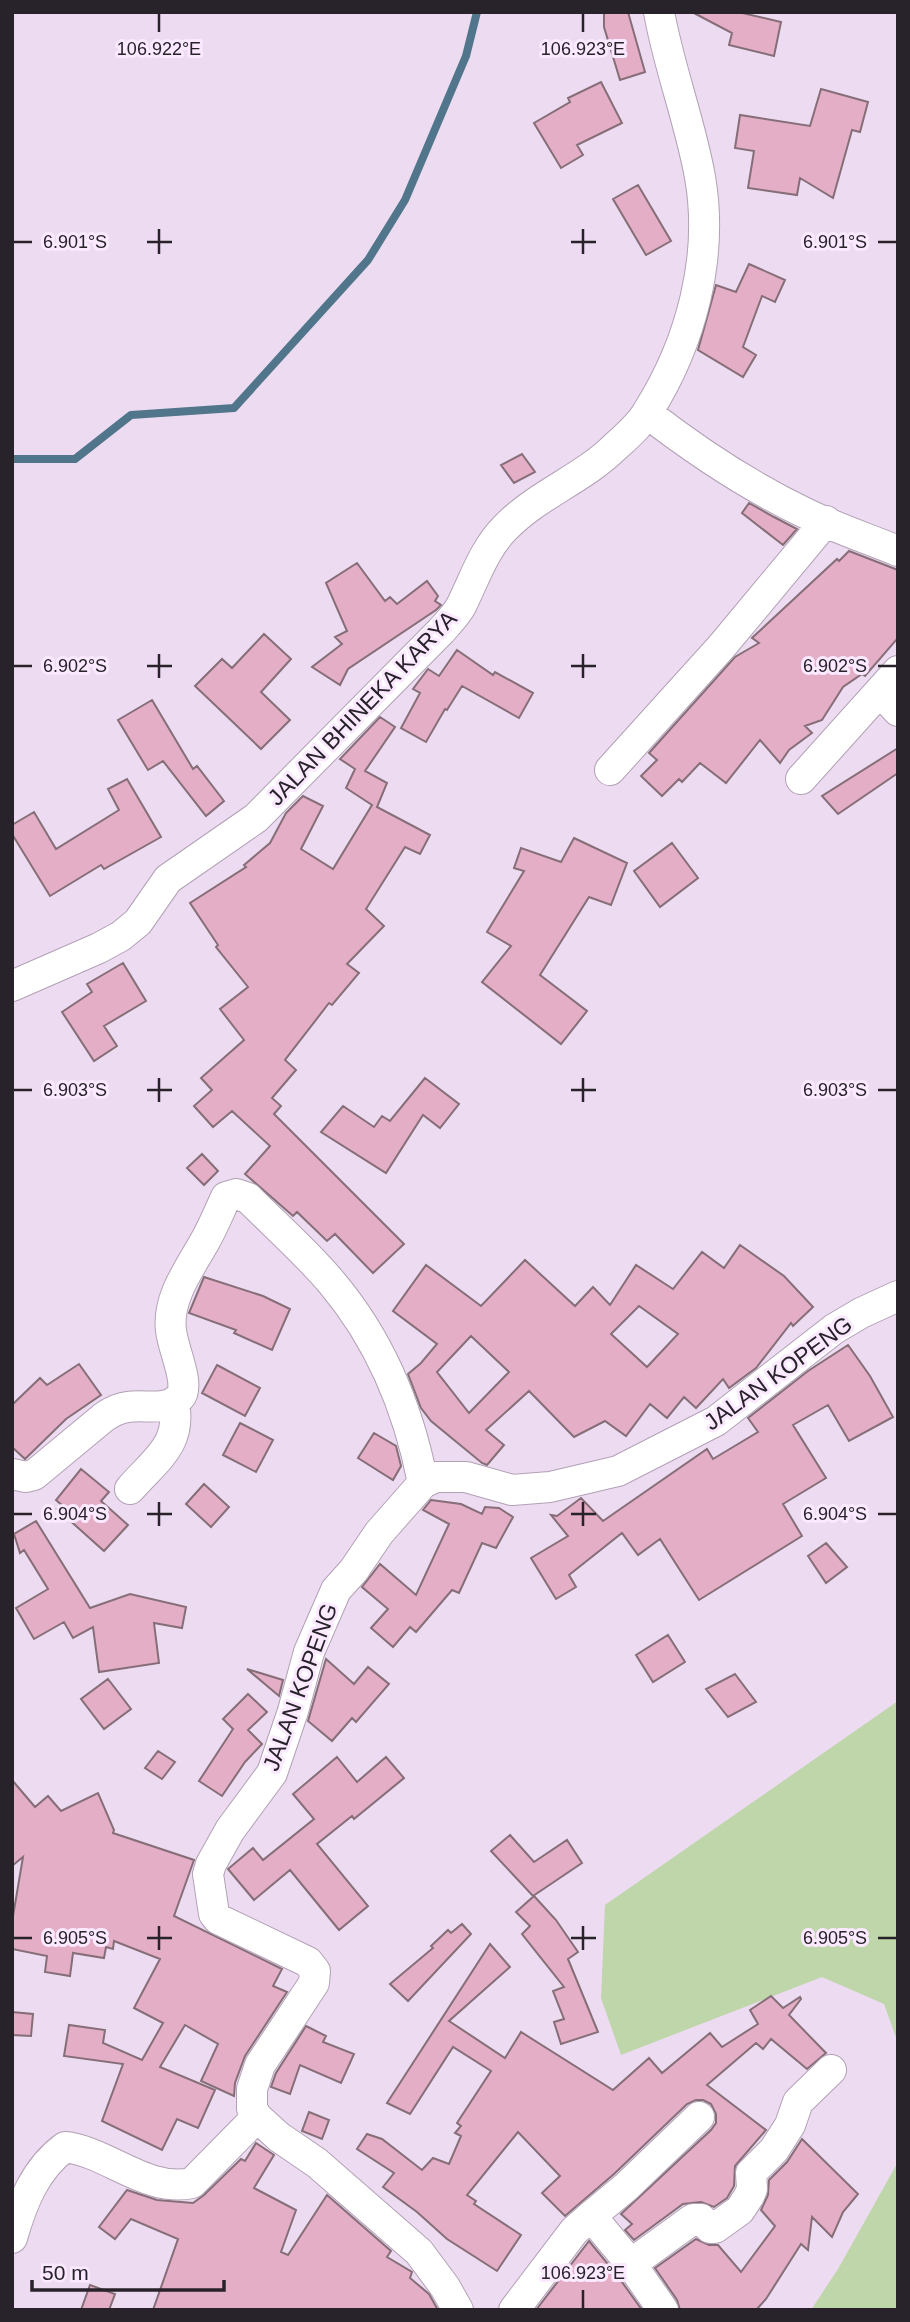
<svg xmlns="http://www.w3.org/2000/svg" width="910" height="2322" viewBox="0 0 910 2322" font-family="Arial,sans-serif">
<rect width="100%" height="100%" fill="#eddcf1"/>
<path fill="#bfd5aa" d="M898 1701V2043L884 2004 822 1977 621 2055 601 1998 605 1905Z
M898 2162V2310H811L838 2269Z"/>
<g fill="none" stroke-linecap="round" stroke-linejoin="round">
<path stroke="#51758a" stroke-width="8" d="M12 459H75L131 415 234 408 368 260 405 200 466 56 477 12"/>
</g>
<path fill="#e3aec6" stroke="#866e78" stroke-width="2" fill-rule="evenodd" d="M604 12H628L645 72 620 80 604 27Z
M692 12H738L781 22 774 56 729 45 732 33Z
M601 82 622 123 577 145 583 155 561 168 534 123 570 102 568 98Z
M821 89 868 102 860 132 852 130 833 198 800 178 797 195 748 188 754 151 735 148 740 115 810 126Z
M638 185 671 241 646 255 613 199Z
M749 264 785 280 775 302 762 296 743 347 756 355 743 377 698 350 716 285 736 292Z
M522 454 535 472 514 483 501 465Z
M749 503 774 517 797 529 783 545 742 513Z
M849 551 898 570V638L865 676 862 674 843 687 822 720 805 726 812 733 789 750 780 763 760 740 726 783 700 763 682 782 679 779 662 796 641 776 657 760 649 753 735 657 759 643 752 638 837 559 839 561Z
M357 563 385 601 390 597 397 604 427 581 438 596 435 601 441 605 436 610 348 669 340 685 312 667 342 644 335 637 347 631 326 583Z
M264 634 291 659 261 692 290 720 261 749 195 686 222 659 232 668Z
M457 650 493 675 495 672 533 693 519 718 462 686 447 710 445 709 426 742 401 728 420 693 413 689 428 669 439 676Z
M152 700 193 769 197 766 224 801 206 816 163 761 148 770 118 720Z
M380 717 395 727 365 771 387 783 377 807 430 835 420 854 405 847 366 909 384 926 347 964 359 973 332 1005 329 1003 285 1060 296 1070 272 1098 281 1106 274 1114 404 1244 373 1273 335 1234 327 1241 297 1212 293 1216 245 1174 270 1146 232 1111 213 1127 194 1106 212 1090 201 1078 244 1040 220 1009 248 987 216 947 218 945 190 903 246 867 244 865 270 843 286 813 303 796 323 806 301 849 333 869 372 805 346 788 355 769 340 759Z
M898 748V773L838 814 822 796Z
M127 779 161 837 104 869 101 865 50 896 12 834V825L34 812 56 849 119 810 108 789Z
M574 838 627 863 611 905 589 897 540 975 587 1011 561 1044 482 982 511 946 487 932 524 871 514 868 521 848 561 862Z
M672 843 698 878 660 907 634 871Z
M123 963 146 1001 104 1026 117 1046 94 1061 62 1012 92 992 87 984Z
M425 1078 459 1104 440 1128 423 1115 386 1173 321 1132 343 1106 374 1127 382 1116 390 1121Z
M202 1154 218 1171 204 1185 187 1168Z
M740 1245 784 1276 813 1307 793 1326 791 1323 756 1368 729 1388 723 1379 696 1408 684 1397 667 1418 650 1404 626 1436 605 1421 574 1437 529 1391 486 1430 504 1445 487 1465 482 1463 431 1421 421 1408 408 1374 421 1363 437 1344 393 1311 426 1265 481 1306 525 1260 575 1306 593 1287 610 1305 636 1265 673 1289 702 1252 724 1268ZM639 1306 678 1334 647 1367 611 1334ZM471 1336 509 1372 469 1413 437 1372Z
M204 1277 263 1296 290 1309 272 1350 234 1333 236 1330 189 1313Z
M848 1345 870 1376 893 1417 849 1441 828 1405 793 1425 826 1478 783 1504 802 1536 699 1600 660 1539 638 1555 622 1533 569 1575 576 1587 556 1599 531 1558 568 1536 551 1515 557 1516 581 1498 603 1521 707 1449 713 1459 758 1432 748 1418 808 1371Z
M79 1364 101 1395 66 1419 25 1459 12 1447V1405L40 1378 47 1385Z
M217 1365 260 1388 245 1416 202 1393Z
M240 1423 273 1440 256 1472 223 1455Z
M374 1433 396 1446 401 1466 393 1480 358 1458Z
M81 1469 109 1492 101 1501 128 1525 104 1551 57 1509 63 1506 56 1500Z
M204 1484 229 1507 211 1527 186 1504Z
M431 1500 461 1504 482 1514 485 1507 499 1508 513 1517 496 1548 482 1543 459 1593 452 1590 416 1632 410 1627 393 1647 371 1628 388 1609 362 1587 380 1564 416 1595 449 1524 423 1510Z
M36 1521 90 1608 130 1594 186 1607 182 1628 154 1623 159 1663 99 1672 93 1627 73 1638 64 1622 34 1639 16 1608 48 1589 24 1550 20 1553 14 1534Z
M826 1543 847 1567 826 1583 808 1556Z
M668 1635 685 1662 653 1682 636 1655Z
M326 1659 354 1684 368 1667 389 1684 356 1722 352 1718 332 1741 308 1721Z
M247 1669 283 1680 279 1696Z
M735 1674 756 1702 728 1717 706 1689Z
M108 1679 131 1709 104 1729 81 1699Z
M248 1694 267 1712 248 1730 262 1744 245 1762 222 1796 199 1781 233 1729 223 1719Z
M158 1751 175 1762 162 1779 145 1768Z
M337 1757 357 1782 386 1757 404 1778 354 1819 352 1816 317 1844 368 1906 339 1930 290 1870 254 1900 228 1869 253 1848 263 1860 314 1819 293 1794Z
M12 1780 35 1807 48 1796 61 1811 98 1793 114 1830 113 1833 194 1860 174 1916 282 1969 273 1986 287 1992 245 2056 235 2083 234 2096 201 2081 218 2044 185 2025 160 2067 215 2090 198 2128 177 2119 162 2150 102 2121 123 2064 64 2056 69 2025 105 2030 103 2043 142 2060 163 2023 134 2008 160 1959 114 1941 113 1949 106 1947 104 1958 73 1953 70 1976 45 1972 47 1956 12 1949V1922L23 1857 12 1866Z
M510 1835 534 1862 567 1840 582 1863 533 1896 491 1851Z
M534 1896 556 1920 578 1952 568 1959 598 2032 561 2044 554 2022 564 2019 553 1991 564 1987 522 1934 530 1926 516 1912Z
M462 1924 471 1934 408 2001 390 1984 433 1948 431 1946 448 1930 451 1933Z
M490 1944 510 1967 449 2021 505 2058 521 2032 613 2090 649 2058 662 2073 710 2033 722 2047 758 2024 750 2010 771 1996 783 2008 800 1997 801 1999 789 2015 826 2053 807 2069 771 2039 763 2049 756 2043 707 2085 766 2130 735 2166 734 2186 727 2198 714 2207 701 2202 683 2204 634 2240 625 2230 632 2224 621 2214 711 2130 716 2123V2114L711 2104 703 2100H696L687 2104 614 2174 565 2216 542 2193 560 2176 518 2132 467 2195 476 2201 474 2204 521 2235 497 2271 447 2239 417 2212 383 2187 394 2173 357 2149 367 2134 382 2139 422 2170 433 2158 449 2164 461 2136 455 2133 461 2126 457 2123 491 2071 453 2047 410 2114 387 2103Z
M12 2012 33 2014 31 2036 12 2035Z
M306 2026 326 2036 323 2042 354 2054 341 2083 300 2065 290 2094 271 2087 276 2073Z
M309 2112 329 2120 322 2139 302 2131Z
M802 2139 858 2194 843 2212 832 2237 812 2217 808 2250 801 2244 766 2299 756 2310H680L677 2300 655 2268 696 2239 709 2245H718L741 2272 775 2226 761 2210 768 2195 769 2180 787 2162Z
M256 2143 274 2155 254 2188 296 2210 281 2252 288 2255 327 2195 391 2251 387 2257 412 2272 410 2278 429 2294 438 2310H153L178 2239 131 2219 115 2239 99 2227 127 2190 157 2200 193 2203 204 2195 241 2159 245 2161Z
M589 2241 617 2275 642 2310H536Z
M90 2285 115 2294 109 2310H81Z"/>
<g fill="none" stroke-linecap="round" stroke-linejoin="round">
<g stroke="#b2a1b5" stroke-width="32">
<path id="minor" d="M647 413C696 451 747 485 803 512 833 527 866 538 898 551
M898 671 880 691 898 711
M610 770 722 646 826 521
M801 779 880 691
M12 986 99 948 121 936 138 922 168 879 256 818 441 631C448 623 456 615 461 606 474 580 484 549 505 528 538 494 583 479 616 446 627 436 641 424 648 411 691 343 714 257 700 177 690 121 669 68 659 12
M12 1474 26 1477 34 1475 104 1417C111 1412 119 1408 128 1407 145 1404 167 1412 180 1397 191 1385 172 1347 171 1330 167 1298 190 1268 205 1241 213 1227 219 1212 226 1197L236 1194 248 1198C276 1226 307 1253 332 1283 380 1340 409 1411 423 1483
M130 1489C156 1459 182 1445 174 1402
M591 2216 626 2187 699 2117
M12 2238C22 2203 35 2169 65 2147 108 2152 147 2193 192 2183L257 2117
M631 2264 693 2219H701L710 2228H715L740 2210 749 2196 752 2189 751 2173 774 2150 790 2125 798 2102 831 2070
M458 2310 445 2287 419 2252 317 2163 279 2137 257 2117 252 2109V2089L260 2065 314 1983 315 1971 308 1962 218 1919 214 1914 208 1874 211 1864 230 1830 272 1773 293 1711 309 1652 336 1590 354 1570 379 1533 423 1483 436 1477H466L512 1490 550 1487 618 1471 716 1421 834 1329 861 1313 898 1296
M514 2310 574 2231 591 2216 631 2264 663 2310"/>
</g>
<use href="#minor" stroke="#fff" stroke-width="30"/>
</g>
<path fill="none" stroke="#28222a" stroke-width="2.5" d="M159 14V32M583 14V32M159 229V254M583 229V254M14 242H32M147 242H172M571 242H596M878 242H896M159 654V678M583 654V678M14 666H32M147 666H172M571 666H596M878 666H896M159 1078V1102M583 1078V1102M14 1090H32M147 1090H172M571 1090H596M878 1090H896M159 1502V1526M583 1502V1526M14 1514H32M147 1514H172M571 1514H596M878 1514H896M159 1926V1950M583 1926V1950M14 1938H32M147 1938H172M571 1938H596M878 1938H896M583 2290V2308"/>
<g text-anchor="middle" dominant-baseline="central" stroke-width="6" stroke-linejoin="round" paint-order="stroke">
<g font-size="23" fill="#28222a" stroke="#fae9ff">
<text transform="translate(362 708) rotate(-46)">JALAN BHINEKA KARYA</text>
<text transform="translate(778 1373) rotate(-36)">JALAN KOPENG</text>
<text transform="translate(300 1687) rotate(-70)">JALAN KOPENG</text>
</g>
</g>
<g font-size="18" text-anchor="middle" fill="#28222a" stroke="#fae9ff" stroke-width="6" stroke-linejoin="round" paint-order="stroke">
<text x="159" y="55">106.922°E</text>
<text x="583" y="55">106.923°E</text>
<text x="75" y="248">6.901°S</text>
<text x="835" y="248">6.901°S</text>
<text x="75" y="672">6.902°S</text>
<text x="835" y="672">6.902°S</text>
<text x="75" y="1096">6.903°S</text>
<text x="835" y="1096">6.903°S</text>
<text x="75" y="1520">6.904°S</text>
<text x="835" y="1520">6.904°S</text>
<text x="75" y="1944">6.905°S</text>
<text x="835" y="1944">6.905°S</text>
<text x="583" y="2279">106.923°E</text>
</g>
<rect width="910" height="2322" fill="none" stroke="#28222a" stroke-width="28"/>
<path d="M32 2280v10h192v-10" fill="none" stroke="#28222a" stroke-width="3.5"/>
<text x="42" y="2280" font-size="21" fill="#28222a" stroke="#fae9ff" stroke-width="5" paint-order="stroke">50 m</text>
</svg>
